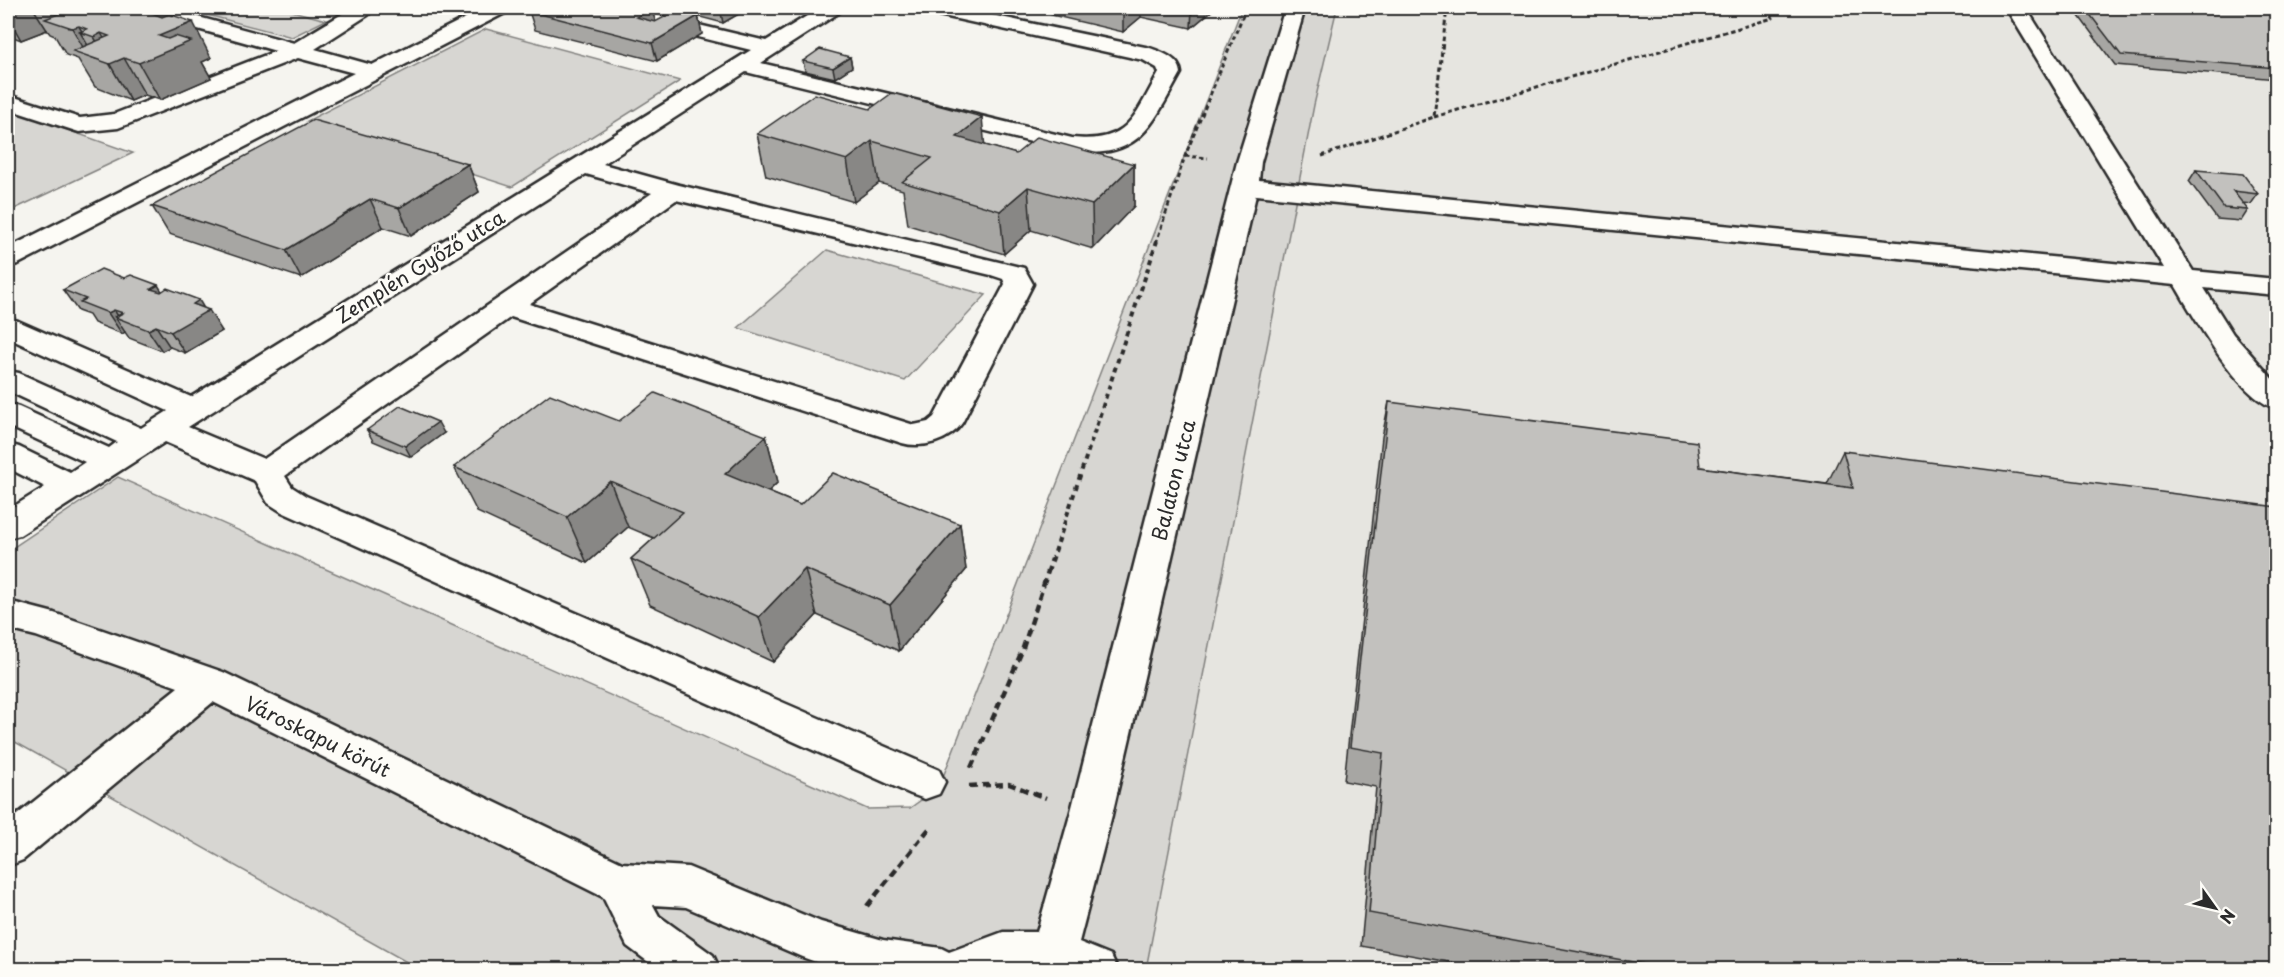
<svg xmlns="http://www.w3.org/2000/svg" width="2284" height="977" viewBox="0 0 2284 977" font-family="'Playpen Sans',sans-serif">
<rect width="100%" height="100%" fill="#f5f4ef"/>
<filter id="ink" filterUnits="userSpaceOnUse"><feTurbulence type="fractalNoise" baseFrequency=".0167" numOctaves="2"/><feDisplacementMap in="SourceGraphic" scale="12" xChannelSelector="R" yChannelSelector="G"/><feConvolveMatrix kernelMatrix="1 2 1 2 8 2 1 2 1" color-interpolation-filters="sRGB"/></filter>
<g filter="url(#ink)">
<path fill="#e6e5e0" d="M1337 8H2276V969L1146 970 1314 105Z"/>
<path fill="#d7d6d2" stroke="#81807e" stroke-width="1.5" d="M181 8H281L326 20 292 37Z
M1242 8H1337L1314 105 1146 969H419L8 738V551L118 477 867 809 910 808 939 787Z
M486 29 680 81 512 187 307 121Z
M8 109 133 153 8 212Z
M827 250 986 295 905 381 738 328Z"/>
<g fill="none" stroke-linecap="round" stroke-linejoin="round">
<g stroke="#2b2b2b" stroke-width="5">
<path id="minor" d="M134 8H165L294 43 352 8H373L368 15 315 49 372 65 485 8H510L507 12 18 264 8 266V248L354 73 298 58 118 128 79 132 8 109V95L80 118 114 114 276 51 137 12Z
M594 8H627L766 41 820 8H843L840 12 761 63 1072 138C1129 144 1134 116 1159 73L1157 68 1143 60 925 12 922 8H958L1150 48C1162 52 1180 59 1181 73 1151 126 1141 159 1072 152L746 72 603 164 679 185 1024 268 1033 284 962 423C950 441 922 449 902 443L511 317 285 476 292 487 306 496 939 770 945 782 939 794 925 799 911 794 282 512 268 503 255 481 165 442 20 535 8 538V510L45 487 8 468V444L19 447 70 472 85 462 8 426V404L19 407 109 448 117 442 8 391V371L19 373 141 428 168 411 8 338V318L18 321 191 397 751 50 597 12ZM586 174 652 193 264 459 188 427ZM676 200 991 275 1003 279 1005 284 934 417 928 422 914 425 529 304Z
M1285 8H1305L1261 162 1259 180 2164 268 2006 8H2026L2193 271 2276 279V295L2204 288 2233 334 2276 383V408C2240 400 2194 317 2175 285L1256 195 1112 815 1079 942 1111 955 1118 970H838L802 957 686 907 653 905 659 916 713 955 720 970H659L627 946 603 897 213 702 23 860 8 866V822L178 687 36 636 8 629V601L54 613 223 672 622 863 688 867 821 922 883 940 941 948 949 952 1003 932H1037L1070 815 1237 162Z"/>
</g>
<path stroke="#2b2b2b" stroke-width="3" stroke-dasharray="4.5 3" stroke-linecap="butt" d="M1434 117 1773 18 1765 8
M1185 156 1208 158
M1322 156 1434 117 1447 8
M1156 243 1185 156 1246 8"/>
<path stroke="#2b2b2b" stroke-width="4" stroke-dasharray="5 4.5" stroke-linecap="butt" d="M1052 561 1157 241"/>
<path stroke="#2b2b2b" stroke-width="4.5" stroke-dasharray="8 5" stroke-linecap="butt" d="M971 768 1022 651 1052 559
M969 786 1009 784 1046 798
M867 906 932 825"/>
<use href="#minor" fill="#fdfcf7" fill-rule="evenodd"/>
</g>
<path fill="#a7a6a3" stroke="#2b2b2b" stroke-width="1.5" d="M8 8H171L176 17 211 58 202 62 211 78 160 100 145 95 131 101 95 87 78 59 66 55 55 36 50 34 47 30 21 40 8 35Z
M698 8H749L723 23 700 17Z
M1043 8H1215L1191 28 1141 17 1123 32 1043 13Z
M2073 8H2277V79L2115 65Z
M610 10 655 22 698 16 702 34 657 61 535 30 529 11Z
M850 57 852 67 835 78 805 71 803 61Z
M757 134 985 145 1016 154 1134 164V206L1093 249 1031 230 1004 254 908 225 903 190 879 183 854 202 766 176Z
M468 164 479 192 411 236 383 227 301 278 169 234 152 206Z
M2196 170 2258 194 2251 204 2242 203 2248 210 2241 221 2217 219 2189 181Z
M63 290 162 291 203 308 222 331 185 353 170 347 162 351 129 338 125 332 122 334 94 323 89 315 78 311Z
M1389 402 1700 467 1827 484 1843 451 2277 969H1487L1361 946 1376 787 1344 781 1382 437Z
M619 421 766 436 778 482 768 492 800 505 960 524 966 570 899 651 817 615 773 662 650 605 631 559 654 538 628 527 587 563 477 512 454 467Z
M367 430 444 433 411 457 373 441Z"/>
<path fill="#888785" stroke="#2b2b2b" stroke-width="1.5" d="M8 8H33L47 30 21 40 8 17Z
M61 8H68L83 33 80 32 96 59 88 56 72 28H69L58 9Z
M132 8H171L182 27 193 22 211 58 202 62 211 78 160 100 139 63Z
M720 8H749L723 23Z
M1123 8H1141V17L1123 32Z
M1192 8H1215L1191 28Z
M652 9 657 27 636 17Z
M698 16 702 34 657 61 652 43Z
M101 33 117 61 124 58 145 95 131 101 94 37Z
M850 57 852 67 835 78 833 68Z
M982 117 986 159 957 137Z
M872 141 879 183 854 202 847 160Z
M468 164 479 192 411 236 399 208Z
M1134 164V206L1093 249 1092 205Z
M1028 187 1031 230 1004 254 1000 211Z
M370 199 383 227 301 278 286 250Z
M158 285 171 306 151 289Z
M199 300 206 312 209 310 222 331 185 353 171 332 193 304Z
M114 310 120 319 115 317 125 332 122 334 108 313Z
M156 326 170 347 162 351 148 330Z
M438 422 444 433 411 457 405 446Z
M766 436 778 482 739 520 725 474Z
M610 481 628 527 587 563 567 517Z
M960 524 966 570 899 651 890 605Z
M805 569 817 615 773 662 759 617Z"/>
<path fill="#c2c1be" stroke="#2b2b2b" stroke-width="1.5" d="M74 8H150L159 10 152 13 162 17 169 14 193 22 159 36 168 39 175 36 191 41 139 63 124 58 110 64 73 51 109 36 101 33 94 37 80 32 87 29 79 26 72 28 45 19Z
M536 8H602L610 10 614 8H646L652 9 636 17 655 22 676 11 698 16 652 43 529 11Z
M2085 8H2277V68L2121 55Z
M820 49 850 57 833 68 803 61Z
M892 93 982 117 957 137 1016 154 1037 137 1134 164 1092 205 1028 187 1000 211 902 182 932 158 872 141 847 160 757 134 815 94 870 109Z
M313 120 468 164 399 208 370 199 286 250 152 206Z
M2196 170 2243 174 2258 194 2233 191 2248 210 2224 208Z
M101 269 124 278 131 275 158 285 151 289 161 292 167 288 199 300 193 304 209 310 171 332 156 326 148 330 115 317 123 313 114 310 108 313 80 302 86 299 63 290Z
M655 393 766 436 725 474 800 505 833 473 960 524 890 605 805 569 759 617 631 559 683 512 610 481 567 517 454 467 550 394 619 421Z
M1389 402 1697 442 1700 467 1853 488 1843 451 2277 507V969H1671L1369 913 1383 753 1350 747Z
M400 406 438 422 405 446 367 430Z"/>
</g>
<g text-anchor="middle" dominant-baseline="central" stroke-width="5" stroke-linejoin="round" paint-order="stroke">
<g font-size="20" fill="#2b2b2b" stroke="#fdfcf7">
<text transform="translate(420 266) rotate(-32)">Zemplén Győző utca</text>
<text transform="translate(1173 480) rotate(-76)">Balaton utca</text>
<text transform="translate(318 736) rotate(26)">Városkapu körút</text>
</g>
</g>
<rect width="2284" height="977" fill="none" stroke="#fdfcf7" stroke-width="30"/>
<rect x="15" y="15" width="2254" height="947" fill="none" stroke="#2b2b2b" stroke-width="2" filter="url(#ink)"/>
<g transform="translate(2215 908) rotate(124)" stroke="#fdfcf7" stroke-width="4.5" paint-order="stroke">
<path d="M0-4.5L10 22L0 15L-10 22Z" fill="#2b2b2b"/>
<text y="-9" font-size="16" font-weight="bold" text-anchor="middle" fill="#2b2b2b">N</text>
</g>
</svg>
